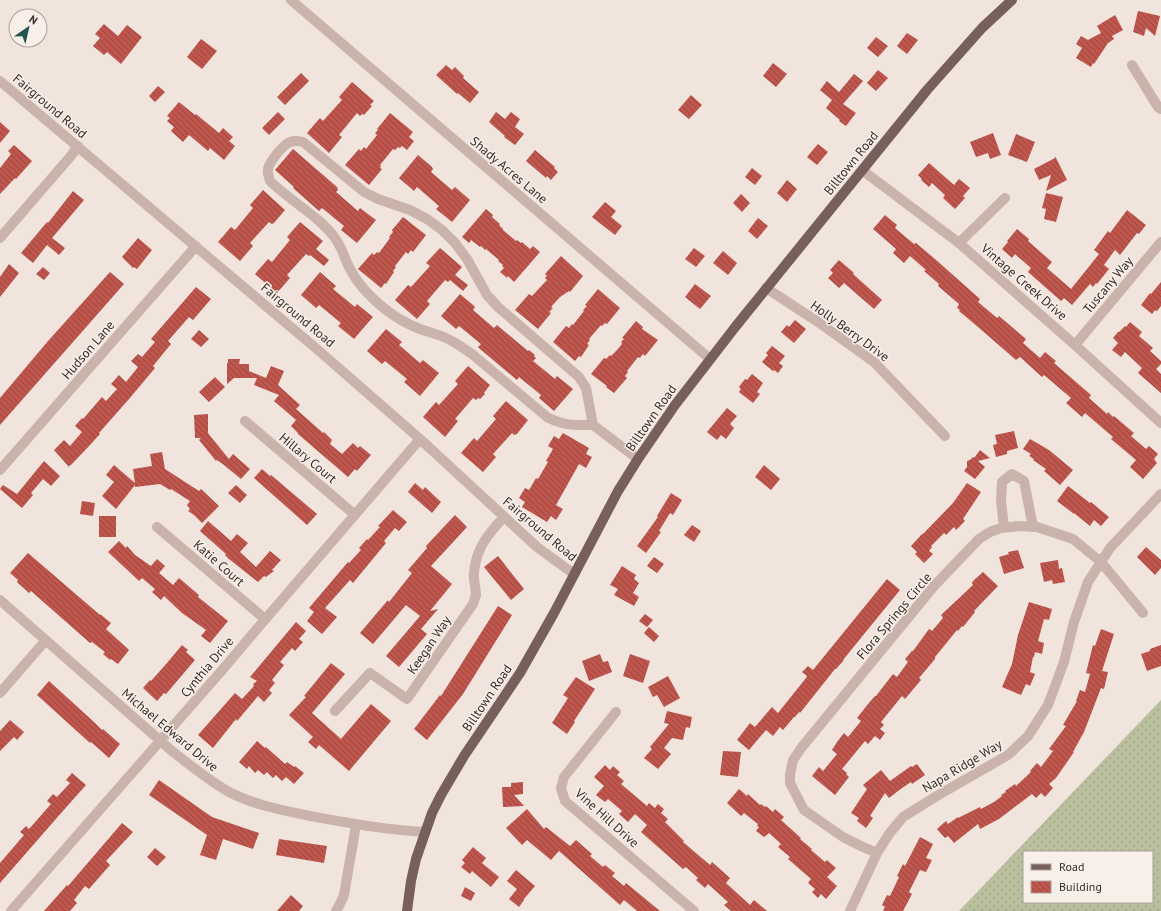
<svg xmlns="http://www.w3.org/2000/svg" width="1161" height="911" viewBox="0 0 1161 911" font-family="'PT Sans',sans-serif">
<defs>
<pattern id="grass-dots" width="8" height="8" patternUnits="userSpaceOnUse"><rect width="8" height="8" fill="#babf9e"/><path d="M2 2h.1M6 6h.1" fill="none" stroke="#a0a488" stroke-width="1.8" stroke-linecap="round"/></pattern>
<pattern id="building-back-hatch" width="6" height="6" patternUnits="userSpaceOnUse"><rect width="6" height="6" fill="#bf564d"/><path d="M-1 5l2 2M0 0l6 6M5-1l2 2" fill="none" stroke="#9c4740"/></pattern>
</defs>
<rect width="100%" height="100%" fill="#f1e4dd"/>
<path fill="url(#grass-dots)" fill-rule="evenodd" d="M1161 700V911H959ZM1024 852H1152V902H1024Z"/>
<path fill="url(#building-back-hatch)" d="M1138 11 1160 16 1155 36 1146 28 1144 36 1133 32Z
M1115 15 1123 30 1112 36 1114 39 1108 43 1094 64 1093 63 1091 67 1076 58 1082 48 1076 44 1081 36 1088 40 1101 33 1097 26Z
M104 24 118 36 127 25 142 37 121 64 107 52 104 55 93 46 100 38 95 34Z
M907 33 918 40 907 54 897 46Z
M876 37 888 46 878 57 867 48Z
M201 39 217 51 202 69 187 57Z
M773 63 787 74 776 87 763 76Z
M446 65 452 70 455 67 464 76 463 78 479 92 470 103 458 93 457 94 436 75Z
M878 70 888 78 876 91 867 83Z
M301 73 309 81 285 105 277 97Z
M854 74 863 81 843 104 856 113 846 126 839 121 840 120 826 108 832 100 820 90 827 81 839 92Z
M352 82 374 101 370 105 372 106 364 115 362 114 360 116 357 113 339 135 342 137 329 153 307 133 320 118 323 121 342 100 339 97Z
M158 86 165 92 155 102 149 96Z
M691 95 702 105 689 119 678 110Z
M179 102 195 115 196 114 219 133 223 128 233 137 229 141 235 146 224 160 210 148 208 151 189 135 183 142 171 131 174 127 167 121 170 118 167 116Z
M278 112 285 119 269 135 262 128Z
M496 112 505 119 511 112 520 119 515 127 524 134 515 145 504 137 505 136 489 122Z
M390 113 413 132 409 137 414 141 407 150 402 146 400 148 398 147 395 150 393 149 380 165 381 166 380 168 382 169 369 185 345 165 359 149 361 151 364 147 366 149 377 135 375 133 378 130 377 129Z
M0 122 10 131 0 143Z
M993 133 1001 155 990 159 988 153 976 157 970 142Z
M1016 134 1035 142 1027 162 1008 155Z
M818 144 828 152 817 165 807 157Z
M14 145 32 161 16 179 15 178 0 194V168L11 154 8 151Z
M293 149 337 187 338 190 336 192 358 211 360 208 376 220 357 243 341 230 344 226 322 208 319 211 293 188 294 187 275 170Z
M535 150 555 167 554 168 558 172 551 180 547 176 546 178 526 161Z
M418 155 432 167 433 169 431 172 452 190 455 187 470 200 452 222 436 209 439 206 417 187 414 191 399 178Z
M1055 156 1067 180 1046 191 1051 175 1039 180 1034 169 1055 158Z
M929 163 954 185 959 179 970 188 963 196 965 198 955 209 943 198 945 195 932 183 929 187 921 180 922 179 918 175Z
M752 168 762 176 755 185 745 177Z
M787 180 797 189 787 202 777 193Z
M263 190 285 210 274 223 272 224 269 222 250 243 253 246 240 261 218 242 231 227 235 230 253 208 250 205Z
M73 191 84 200 52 238 65 248 59 255 47 245 33 263 21 253 47 222 48 223Z
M1046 193 1063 197 1056 222 1044 219 1046 209 1042 208Z
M741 194 750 203 742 212 733 203Z
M605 202 616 211 611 217 622 226 615 235 592 217Z
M486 209 493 215 492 217 500 224 499 225 503 229V230L516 241 517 240 521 243 522 242 530 249 533 246 540 252 514 282 508 276 507 278 500 272 504 268 502 266 503 265 498 261 499 260 486 249 485 250 481 246 480 247 471 240 469 243 462 237Z
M1127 210 1146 225 1139 234 1137 233 1120 255 1115 250 1104 265 1109 269 1097 284 1096 283 1093 287 1090 284 1072 305 1064 298 1061 301 1028 272 1031 268 1015 254 1012 258 1002 249 1008 242 1007 241 1017 229 1029 239 1028 241 1052 262 1047 268 1071 289 1099 254 1094 250 1108 231 1110 233Z
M885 215 897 225 895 228 914 244 916 243 935 259 980 299 978 302 997 318 999 316 1026 339 1023 343 1040 358 1045 352 1056 361 1054 363 1091 395 1089 398 1107 414 1108 412 1113 417 1114 416 1134 433 1131 436 1146 449 1149 446 1158 454 1154 459 1157 463 1143 479 1130 467 1136 460 1111 439 1113 437 1085 413 1082 417 1066 403 1071 398 1044 375 1042 377 1020 357 1016 360 978 327 959 311 960 310 957 308 959 304 938 286 939 284 924 271 926 270 910 256 904 263 893 253 896 249 873 229Z
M403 217 426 235 413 252 411 250 408 254 406 252 395 266 396 267 393 271 394 272 386 284 385 283 381 288 358 269 372 253 374 255 377 252 379 253 390 238 389 237 393 232 392 230Z
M758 218 768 226 757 239 748 231Z
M300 222 323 241 316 249 329 260 324 266 310 255 309 256 306 254 287 275 290 278 277 293 255 274 268 259 272 262 290 240 287 237Z
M138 238 152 250 137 269 134 267 133 268 122 257Z
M440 248 462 267 455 275 468 285 463 291 450 280 448 282 445 280 427 301 430 304 417 319 395 300 408 285 411 287 430 266 426 263Z
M694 248 705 256 696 267 685 259Z
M723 251 737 263 728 275 713 263Z
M561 256 583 276 570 292 569 291 560 297 551 307 553 308 549 312 551 313 538 329 515 310 529 294 532 296 547 280 545 278 547 276 545 274Z
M839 260 854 273 853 274 882 300 874 309 844 283 839 288 828 278 833 273 830 270Z
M9 264 19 273 0 297V277Z
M43 267 50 273 44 280 36 274Z
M110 272 124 284 0 425V398L48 341Z
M320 272 336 286 333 289 355 307 357 304 373 317 354 339 338 326 341 323 319 305 316 308 301 295Z
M1161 282V306L1157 311 1155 310 1152 314 1141 305 1150 293 1151 294Z
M695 284 711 296 700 309 685 297Z
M196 287 211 299 193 320 189 317 168 341 171 344 153 366 155 368 129 399 99 433 100 434 90 445 71 465H70L69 467 54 450 64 440 70 446 82 432 75 426 82 418 83 419 102 397 106 401 117 389 111 384 119 375 126 382 138 367 131 361 138 354 142 357 155 342 151 339Z
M598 289 620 308 607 324 605 323 602 326 601 325 589 339 590 340 587 344 589 345 581 357 579 356 575 361 553 342 566 326 569 328 572 324 573 325 584 311 583 310 587 306 585 305Z
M460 294 473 305 475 307 473 310 494 328 497 325 528 351 529 350 535 355 534 356 536 358 533 361 555 379 557 376 573 389 554 411 539 398 541 395 519 377 517 380 480 349 478 347 481 344 459 326 456 329 441 316Z
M795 320 806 329 794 343 781 332 787 325 789 327Z
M636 321 643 327 642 329 658 340 645 356 643 354 640 358 638 357 627 371 628 372 625 376 627 378 614 393 606 387 607 386 591 374 604 358 606 359 610 355 611 356 617 350 622 344 621 342 624 339 622 338Z
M1130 322 1142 332 1139 336 1153 348 1150 351 1161 361V364L1156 369 1161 374V393L1138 373 1142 368 1125 352 1121 357 1112 350 1118 343 1113 338 1118 332H1119L1125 326 1126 327Z
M386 329 402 342 399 345 420 363 423 360 439 373 420 396 404 382 407 379 385 361 382 364 367 351Z
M199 330 209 339 201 347 191 339Z
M772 346 785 356 779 363 783 366 778 373 774 370 773 371 762 362 768 355 766 353Z
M228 359H240L239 364H249V371L266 378 271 366 284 371 278 385 300 405 296 409 323 433 324 432 332 440 330 444 342 454 353 443 358 448 360 446 371 455 357 471 355 469 348 477 298 434V433L291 426 296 420 274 401 279 395 254 385 257 378H234L227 384V363H228Z
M468 366 490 385 484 393 485 394 480 399 478 398 476 400 473 398 455 419 458 421 445 437 423 417 436 402 439 405 458 384 455 381Z
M752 374 763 383 757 392 760 394 753 403 739 392 741 389 739 387 745 379 747 380Z
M215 377 225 387 209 402 199 392Z
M506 401 528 420 517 434 514 435 512 433 493 454 496 457 483 472 461 453 474 438 477 441 496 419 493 416Z
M727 408 737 416 730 424 734 428 726 439 721 435 717 440 707 432Z
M208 414V433L211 437 229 459 233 454 250 469 241 479 224 465 217 460 216 461 199 440 201 438H195L194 415Z
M1014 431 1018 448 1007 451V454L996 457 993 445 997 444 995 435Z
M563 433 589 448 586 454 592 457 586 468 579 464 556 505 563 509 556 520 551 516 547 522 522 507 525 502 519 498 525 488 529 490 536 478 538 479 548 462 546 461 553 449 548 446 554 436 559 439Z
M1030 439 1049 450 1073 470 1060 485 1044 471 1046 469 1033 460 1034 459 1029 456 1031 454 1023 449Z
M980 450 990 458 978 461 985 467 975 479 964 471 967 467V461L970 460 973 457 974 458Z
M162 452 165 469 199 491 201 489 219 506 202 523 194 515 188 511 190 509 187 505 190 501 171 489 170 490 160 484 135 487V485L116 509 102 496 114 482 106 475 114 465 135 483 133 469 152 466 150 454Z
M44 461 60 476 51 486 43 479 31 493 33 495 22 508 0 489 3 485 17 494Z
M764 465 780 479 771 490 755 477Z
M262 469 270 476 271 475 317 514 307 525 254 478Z
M415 483 423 490 425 487 441 502 432 513 408 492Z
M967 483 981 492 963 519 965 521 956 530 954 527 946 535 944 533 931 546 932 547 929 551 933 554 924 563 915 554 917 552 911 546 922 534H923L953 503Z
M236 485 247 495 240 503 228 493Z
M1068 486 1090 503 1091 502 1109 517 1101 526 1094 520 1090 526 1074 513V514L1057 501Z
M671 493 682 500 673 515 670 513 659 531 661 532 646 553 637 546 658 517 657 516Z
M82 501 95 503 93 516 80 514Z
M393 510 407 522 399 531 395 528 384 541 386 543 353 583 350 580 325 608 337 617 322 634 307 621 314 612 309 608 348 562 349 563 361 550 359 548 367 539 368 540 380 527 378 526Z
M455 515 467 527 431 566 452 584 430 611 438 609 421 629 427 634 399 667 386 656 420 616 406 605 373 644 360 633 388 600 389 602 412 573 408 570 427 548 426 546Z
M99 516H116V537H99Z
M208 521 231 541 237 534 248 543 240 552 256 567 270 551 281 560 272 570 274 571 266 577 264 576 258 582 229 559 225 555 226 554 200 531Z
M692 525 701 531 694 542 684 535Z
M119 541 126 548 127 546 135 555 151 566 157 559 165 566 159 573 173 585 179 578 199 595 198 597 228 621 210 643 201 636 206 630 182 613 164 596 161 600 152 592 155 589 142 578 139 581 108 552Z
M1146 547 1161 560V568L1155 575 1137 557Z
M1018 550 1024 568 1004 574 999 557 1009 554 1008 552Z
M28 553 100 615V614L111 623 106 629 129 650 118 664 111 659 110 660 103 654 105 652 92 642 90 643 31 591 29 593 17 582 18 580 10 573Z
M498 556 524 589 511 600 484 567Z
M654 557 664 564 657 573 647 566Z
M1058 560 1059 569 1062 568 1065 582 1053 584 1052 580 1044 582 1040 563Z
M622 566 636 575 634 579 639 583 633 593 639 597 634 606 614 595 618 589 610 585Z
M983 572 998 586 974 611 975 612 963 627 962 626 958 631 957 630 935 657V659L919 678 921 680 905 699 902 696 881 722 884 725 880 729 885 733 880 740 875 736 868 744 865 741 842 769 847 773 846 774 849 777 835 795 812 776 819 767 823 771 837 754 832 750 837 742 844 733 848 737 861 721 857 718 868 704 875 696H876L893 674 897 677 908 662 905 659 912 651H913L929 629 932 631 943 618 941 615 973 585 972 583 973 581Z
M887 579 900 590 847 655 843 660H844L836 669H835L800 713 799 712 795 717H794L783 730 780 727 773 736 766 730 749 750 737 740 750 723 755 727 772 707 778 713 806 678 807 676 802 672 808 666 813 670Z
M1029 602 1052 609 1049 620 1044 619 1038 641 1044 643 1042 654 1035 652 1034 657H1033L1030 672 1035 674 1030 686 1026 684 1021 695 1002 687 1012 664 1018 635Z
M498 606 512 615 463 694 427 740 414 729 440 695 441 696Z
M645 614 653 620 647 627 639 621Z
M296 622 306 631 299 639 303 642 295 651 292 648 280 662 284 665 272 680 275 683 269 690 272 693 264 702 258 696 237 721 236 719 213 748 198 735 235 693 242 699 254 686 253 684 257 681 250 677Z
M649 627 659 636 654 642 644 633Z
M1101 629 1114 634 1102 671 1108 672 1104 689 1101 688 1084 732 1073 752H1074L1056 778 1049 784 1053 788 1045 797 1041 793 1036 798 1032 794 999 819 980 829 978 824 954 843 948 836 945 838 937 829 946 821 948 824 958 817V818L980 807 981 809 994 802 1002 796 1001 795 1006 792 1005 791 1015 784 1016 786 1031 772 1030 771 1037 763 1041 767 1053 751 1049 749 1066 726 1063 725 1077 701H1076L1080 690 1085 692 1090 674 1086 673 1093 645 1095 646Z
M182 645 188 650 186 652 195 660 166 694 164 693 157 701 143 688 150 680 151 681 167 663Z
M1161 645V666L1147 671 1141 654 1150 651V649Z
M600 654 603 662 608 661 612 672 589 681 582 661Z
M630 654 650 661 643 683 623 676Z
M331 663 345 674 312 713 341 739 371 704 391 721 349 771 319 745 316 749 308 742 313 737 289 715 306 697 304 696Z
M668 676 680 698 664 707 657 695 653 697 648 687Z
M576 677 595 689 574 721 575 722 567 734 552 723 568 698 563 695Z
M49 681 94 722 102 730 103 729 120 744 109 758 91 742 90 743 37 695Z
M667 711 692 717 690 728 686 727 683 740 672 738 664 748 671 754 658 769 644 758 652 749 650 747 669 724 664 723Z
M10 720 24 732 17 740 14 737 0 751V731Z
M257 741 265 748 266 747 285 764 287 762 294 767 295 766 304 773 294 784 286 777 282 781 276 775 273 778 267 772 264 775 258 770 255 773 249 766 247 769 239 762Z
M723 751 741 752 738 777 720 775Z
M917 764 925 775 912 784 911 782 902 788 889 798 885 793 870 816 873 818 866 828 857 821 859 818 851 813 867 789 863 785 881 770 890 781 911 766 912 767Z
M605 765 610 770 613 766 620 772 617 775 624 781 621 784 647 806 649 803 655 808 658 804 664 809 661 813 668 819 665 822 684 841 683 842 710 865 712 862 730 878 726 883 750 905 754 900 767 911H731L724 905 728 902 708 884 705 888 696 880 698 878 686 867 683 869 641 832 647 825 635 814 628 822 619 814 622 811 608 799 605 802 596 795 604 786 594 777Z
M72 773 86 785 62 812 0 883V863L24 835 20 832 26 826 29 829 51 804 47 801 53 794 57 797 70 783 66 780Z
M159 780 212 817 259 833 253 849 223 839 216 860 200 855 207 835 149 795Z
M523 782V794L514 795 524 806 503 807 502 787H511V783Z
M739 789 747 796 748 794 760 805 761 804 765 807 766 806 773 812 775 809 784 817 781 820 801 838 800 839 812 849 811 850 825 862 827 860 836 868 827 877 837 886 826 899 821 894 818 898 812 892 815 889 808 883 811 879 788 859 790 857 778 847 781 844 769 833 768 834 764 837 756 831 759 827 757 826 758 824 744 813 741 816 727 803Z
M527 809 544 829 546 827 570 846 576 840 592 854 590 856 603 867 605 865 615 873 612 876 624 886 626 883 660 911H637L624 900 620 905 559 851 551 860 527 840 522 845 506 828Z
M122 823 133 832 106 861 110 865 89 889 85 886 74 900 77 903 70 911H44L67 885 68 886Z
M920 837 933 844 926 858 932 860 926 872 920 870 909 892 912 894 903 911H883L885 907 882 905 887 895 890 896 899 877 897 876 903 864 905 866Z
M279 839 327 846 324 863 276 855Z
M473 847 486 858 482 863 499 877 491 887 472 871 470 874 461 867 465 863 462 860Z
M155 848 166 857 157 866 147 857Z
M516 870 535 886 524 899V900L519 907 509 899 517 889 507 881Z
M465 887 475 893 471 901 461 896Z
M291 895 303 906 299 911H277Z"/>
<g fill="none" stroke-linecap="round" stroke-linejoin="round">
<path stroke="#c9b3aa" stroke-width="10" d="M291 0 710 359
M1132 65 1158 107 1161 109
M0 81 318 350 420 439 537 547 574 574
M862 170 959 243 1075 345 1161 423
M0 238 70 157 78 146
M959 243 1005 198
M766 288 818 322 874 362 945 436
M1075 345 1161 242
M245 421 355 515
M593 425C575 425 564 426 547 417L472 354C463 348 455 342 446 338 437 334 428 332 420 329 407 324 395 317 385 309 370 297 356 282 348 265 344 256 341 246 335 238 318 215 290 201 270 181 269 177 267 173 268 169 269 162 284 144 290 142 295 140 299 141 303 142L364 192 378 199 410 210 427 219 442 230 455 243 467 259 487 295 498 307 579 377 586 388 593 425 638 459
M0 470 196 246
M157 527 265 619
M1004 527 1001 501 1002 482 1012 474 1024 481 1033 527
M0 600 172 751C190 765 208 780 229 792 254 805 282 810 310 816 349 823 386 830 425 832
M0 693 46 640
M335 711 370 673 407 699 473 604C474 601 475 597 476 595 476 587 473 580 474 573 476 548 488 534 504 517
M616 712 564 777 561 788 565 801 694 911
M877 853 863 847 843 837 804 810 790 783V775L793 760 802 747 934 586 979 539 990 532 1001 528 1019 526 1037 527 1073 539 1101 562 1143 613
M11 911 224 668 256 630 420 439
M336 911 341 902 344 895 356 825
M850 911 877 853 889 834 903 817 935 797 1008 755 1028 736 1048 705 1064 662 1074 622 1088 582 1110 548 1161 494"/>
<path stroke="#77605b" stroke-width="10" d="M407 911 411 881 416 859 432 813 441 795 464 756 520 673 554 613 618 491 638 459 675 405 736 326 927 90 982 28 1012 0"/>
</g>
<g text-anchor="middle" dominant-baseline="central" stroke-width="3" stroke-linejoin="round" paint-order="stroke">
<g font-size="13" fill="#362b29" stroke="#f9efe9">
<text transform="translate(50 106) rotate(40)">Fairground Road</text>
<text transform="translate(851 163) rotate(-51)">Billtown Road</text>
<text transform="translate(509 170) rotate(40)">Shady Acres Lane</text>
<text transform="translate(1024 282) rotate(41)">Vintage Creek Drive</text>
<text transform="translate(1108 285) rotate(-50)">Tuscany Way</text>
<text transform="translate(298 315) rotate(40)">Fairground Road</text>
<text transform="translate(850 331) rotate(36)">Holly Berry Drive</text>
<text transform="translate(88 350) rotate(-49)">Hudson Lane</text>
<text transform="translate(651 418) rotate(-55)">Billtown Road</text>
<text transform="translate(308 458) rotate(40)">Hillary Court</text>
<text transform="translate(540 529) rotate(40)">Fairground Road</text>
<text transform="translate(219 563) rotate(41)">Katie Court</text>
<text transform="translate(894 616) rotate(-50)">Flora Springs Circle</text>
<text transform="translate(429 645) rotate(-56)">Keegan Way</text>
<text transform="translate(207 667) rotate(-50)">Cynthia Drive</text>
<text transform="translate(487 698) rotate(-56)">Billtown Road</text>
<text transform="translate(170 730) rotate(40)">Michael Edward Drive</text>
<text transform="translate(962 766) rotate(-31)">Napa Ridge Way</text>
<text transform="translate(607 818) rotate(42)">Vine Hill Drive</text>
</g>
</g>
<rect x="1023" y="851" width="130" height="52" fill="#f9efe9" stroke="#aba19c"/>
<rect x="1031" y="864" width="20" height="6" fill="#77605b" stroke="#aba19c"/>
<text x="1059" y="871" font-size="12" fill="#362b29">Road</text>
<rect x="1031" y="881" width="20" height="12" fill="url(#building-back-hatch)" stroke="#aba19c"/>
<text x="1059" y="891" font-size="12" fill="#362b29">Building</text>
<g transform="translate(28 28) rotate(34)"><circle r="19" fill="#f9efe9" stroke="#aba19c"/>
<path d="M0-3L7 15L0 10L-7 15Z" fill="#205650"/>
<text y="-6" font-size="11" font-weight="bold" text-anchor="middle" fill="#362b29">N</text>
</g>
</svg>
